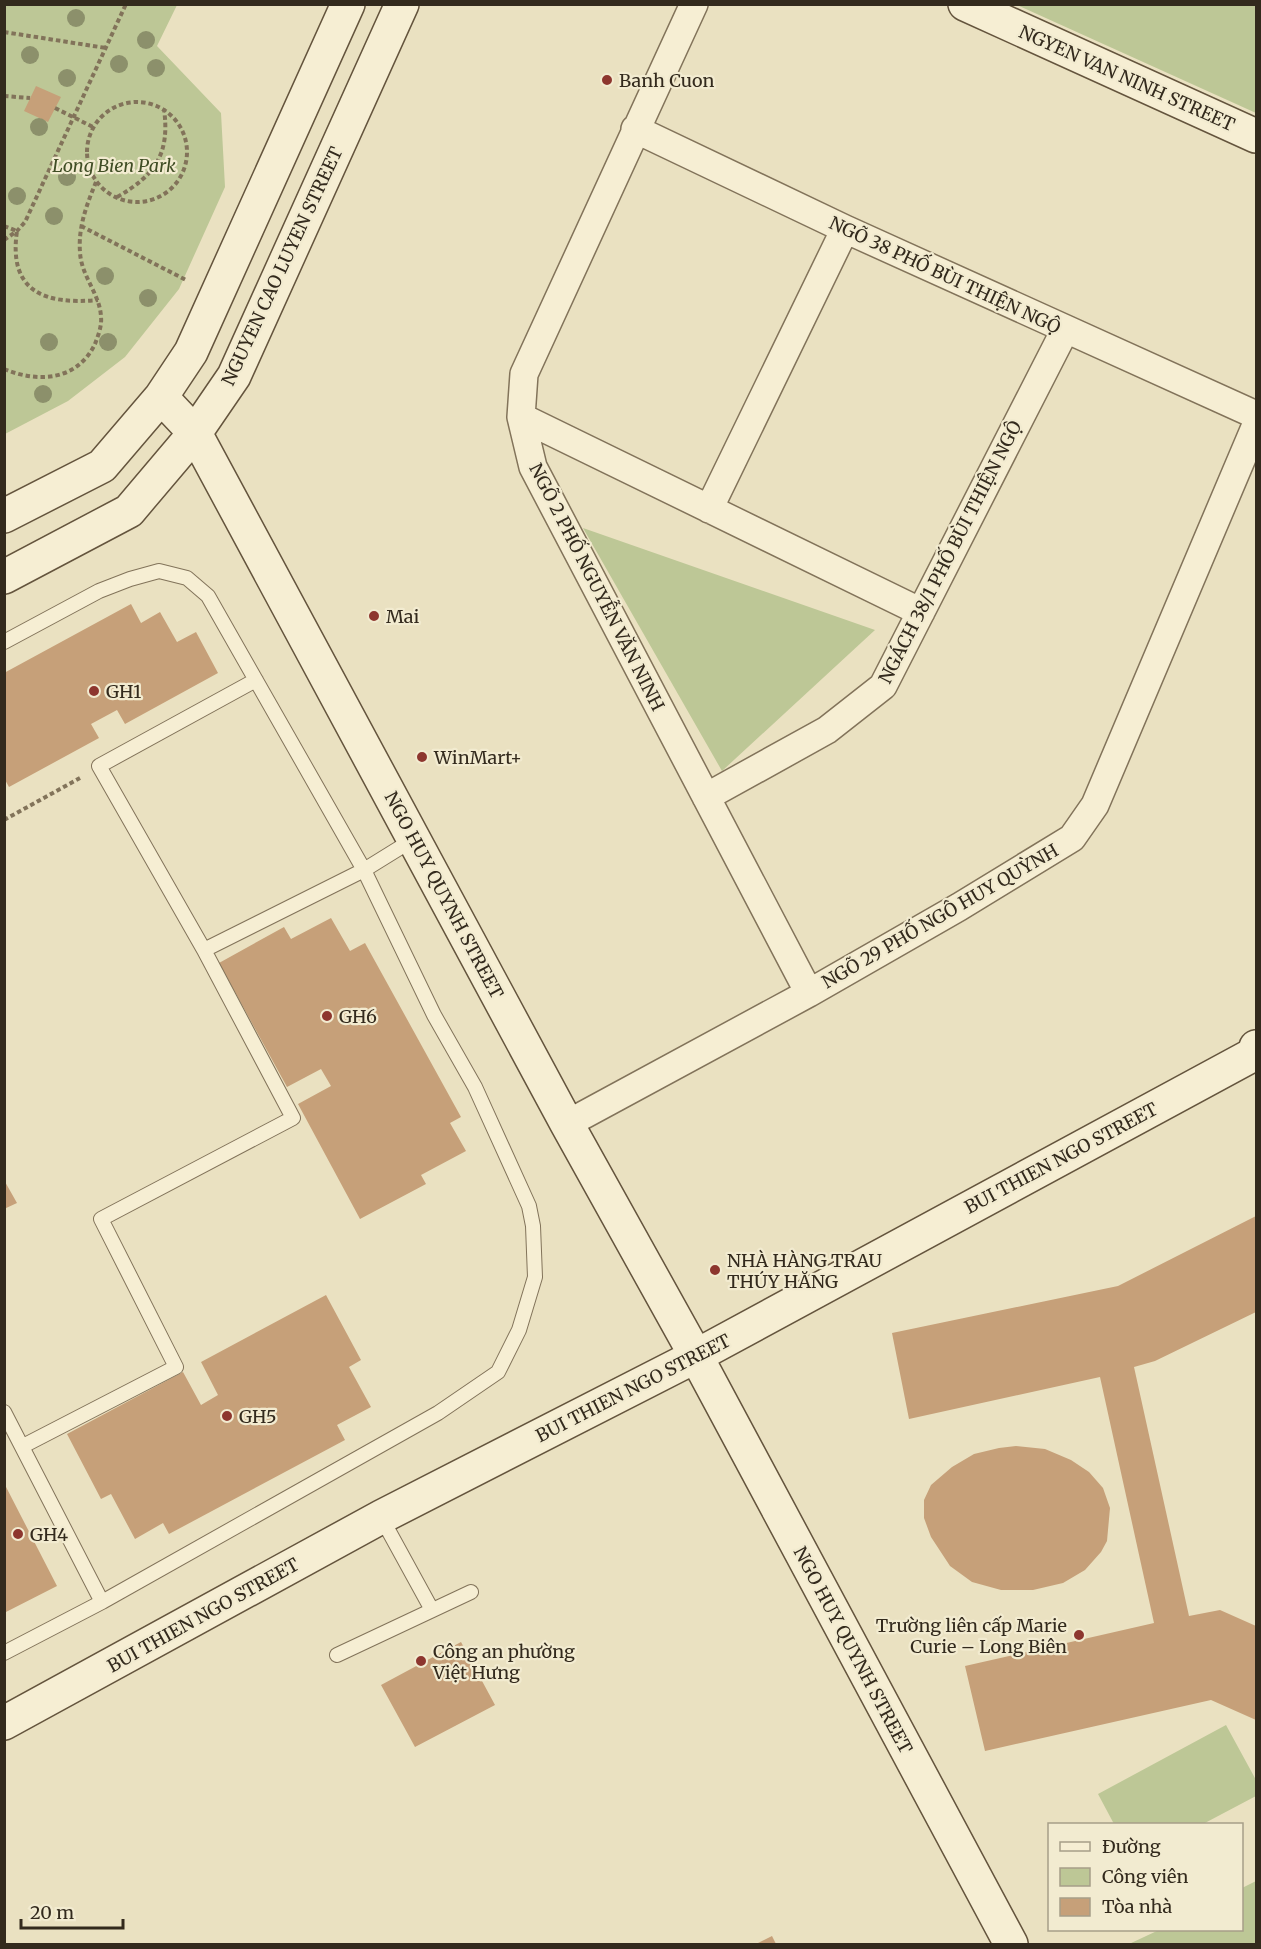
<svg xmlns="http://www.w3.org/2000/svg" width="1261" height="1949" viewBox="0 0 1261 1949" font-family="Merriweather,serif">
<rect width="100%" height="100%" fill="#eae1c1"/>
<path fill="#bdc796" d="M4 5H177L157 46 221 113 225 187 179 289 125 357 68 401 5 434Z
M1017 5H1256V113Z
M583 528 875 630 722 771Z
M1226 1725 1256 1780V1796L1203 1824H1114L1098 1794Z
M1256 1881V1944H1129L1159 1930H1242V1888Z"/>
<path fill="#c6a079" d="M36 86 61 97 48 122 24 111Z
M131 604 141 623 160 612 177 642 196 632 218 673 125 724 117 710 91 724 99 738 9 787 4 778V673Z
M331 918 350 951 365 943 461 1117 450 1123 466 1151 421 1175 426 1184 360 1219 298 1104 331 1086 321 1069 287 1087 219 963 284 927 291 939Z
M4 1180 17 1203 4 1209Z
M1256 1216V1312L1155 1361 1134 1367 1189 1616 1220 1610 1256 1626V1720L1211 1700 985 1751 965 1666 1154 1623 1100 1377 909 1419 892 1333 1118 1286Z
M326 1295 361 1360 349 1367 371 1407 337 1425 345 1440 169 1534 163 1523 135 1539 111 1494 101 1499 67 1434 183 1372 201 1405 218 1395 201 1362Z
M1016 1446 1045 1449 1071 1460 1089 1472 1103 1488 1110 1508 1107 1541 1101 1552 1085 1570 1063 1583 1033 1590H1001L972 1582 950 1566 931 1537 924 1518V1500L931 1485 952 1467 974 1454 999 1448Z
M4 1483 57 1586 4 1613Z
M461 1642 495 1705 415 1747 381 1685Z
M772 1936 776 1944H756Z"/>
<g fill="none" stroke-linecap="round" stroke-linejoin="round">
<g stroke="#82735a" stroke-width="16">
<path id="lane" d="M4 642 99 591 130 579 159 571 187 578 208 596 364 870 434 1015 475 1087 529 1206 533 1226 535 1277 519 1330 498 1372 438 1413 102 1602 4 1653
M204 950 364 870 414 839
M4 1412 102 1602
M23 1446 176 1367 101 1219 293 1118 204 950 99 766 256 680
M381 1517 432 1610
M337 1655 471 1592"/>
</g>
<g stroke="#82735a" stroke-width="30">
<path id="street" d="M694 4 524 374 521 417 533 467 809 993
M635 129 845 229 1256 415
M521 417 921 612
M709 509 845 229
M706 797 827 730 883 686 1065 330
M567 1124 809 993 959 907 1072 838 1095 805 1256 425"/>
</g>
<g stroke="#64543d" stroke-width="36">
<path id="secondary" d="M965 4 1256 136
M161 397 195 433 567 1124 696 1356 1011 1944
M4 516 102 466 161 397 191 352 348 4
M4 577 129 511 195 433 234 376 402 4
M4 1723 381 1517 696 1356 1254 1054 1256 1047"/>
</g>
<path stroke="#82735a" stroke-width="4" stroke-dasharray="4.5 3" stroke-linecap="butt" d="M4 32 106 48
M4 96 30 98
M87 152a50 50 0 1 1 100 0a50 50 0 1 1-100 0Z
M55 108 93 127
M117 197C156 175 170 153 164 109
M4 226 17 231C8 292 45 305 98 300
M81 226 186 280
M4 240 17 231 25 222 126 4
M4 369C38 383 77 381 95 344 98 336 102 326 101 317 100 294 81 276 80 252 78 227 87 204 96 182
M4 820 80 778"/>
<use href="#lane" stroke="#f6eed3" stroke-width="14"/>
<use href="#street" stroke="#f6eed3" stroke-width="27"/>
<use href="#secondary" stroke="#f6eed3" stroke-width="33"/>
</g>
<g fill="#8c906b">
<circle cx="76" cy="18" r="9"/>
<circle cx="146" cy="40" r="9"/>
<circle cx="30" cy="55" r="9"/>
<circle cx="119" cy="64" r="9"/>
<circle cx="156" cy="68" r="9"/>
<circle cx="67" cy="78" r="9"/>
<circle cx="39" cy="127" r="9"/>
<circle cx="67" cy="177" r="9"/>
<circle cx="17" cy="196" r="9"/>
<circle cx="54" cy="216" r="9"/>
<circle cx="105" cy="276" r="9"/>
<circle cx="148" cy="298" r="9"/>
<circle cx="49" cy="342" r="9"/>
<circle cx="108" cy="342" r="9"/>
<circle cx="43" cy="394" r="9"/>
</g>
<g fill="#8d362e" stroke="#f2ebd0" stroke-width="2">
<circle cx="607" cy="80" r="6"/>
<circle cx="374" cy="616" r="6"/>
<circle cx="94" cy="691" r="6"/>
<circle cx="422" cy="757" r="6"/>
<circle cx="327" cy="1016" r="6"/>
<circle cx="715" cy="1270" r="6"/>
<circle cx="227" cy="1416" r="6"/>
<circle cx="18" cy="1534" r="6"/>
<circle cx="1079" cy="1635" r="6"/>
<circle cx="421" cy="1661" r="6"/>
</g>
<g text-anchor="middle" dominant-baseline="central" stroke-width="4.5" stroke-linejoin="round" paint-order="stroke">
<g font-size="18" fill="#332a1d" stroke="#f2ebd0">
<text transform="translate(1127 78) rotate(24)">NGYEN VAN NINH STREET</text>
<text transform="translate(282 266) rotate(-65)">NGUYEN CAO LUYEN STREET</text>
<text transform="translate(945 275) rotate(25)">NGÕ 38 PHỐ BÙI THIỆN NGỘ</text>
<text transform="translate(950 552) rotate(-63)">NGÁCH 38/1 PHỐ BÙI THIỆN NGỘ</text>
<text transform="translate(597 587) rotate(63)">NGÕ 2 PHỐ NGUYỄN VĂN NINH</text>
<text transform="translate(444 895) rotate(62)">NGO HUY QUYNH STREET</text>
<text transform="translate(940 916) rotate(-30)">NGÕ 29 PHỐ NGÔ HUY QUỲNH</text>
<text transform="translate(1061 1158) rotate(-28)">BUI THIEN NGO STREET</text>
<text transform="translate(633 1388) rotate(-27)">BUI THIEN NGO STREET</text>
<text transform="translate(203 1615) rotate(-29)">BUI THIEN NGO STREET</text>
<text transform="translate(853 1650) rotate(62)">NGO HUY QUYNH STREET</text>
</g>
<g font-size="18" fill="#332a1d" stroke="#f2ebd0" text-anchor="start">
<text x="619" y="80">Banh Cuon</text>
<text x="386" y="616">Mai</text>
<text x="106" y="691">GH1</text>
<text x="434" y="757">WinMart+</text>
<text x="339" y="1016">GH6</text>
<text x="727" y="1260">NHÀ HÀNG TRAU<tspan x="727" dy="21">THÚY HĂNG</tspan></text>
<text x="239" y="1416">GH5</text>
<text x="30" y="1534">GH4</text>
<text x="1067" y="1625" text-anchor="end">Trường liên cấp Marie<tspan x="1067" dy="21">Curie – Long Biên</tspan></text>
<text x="433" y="1651">Công an phường<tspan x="433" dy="21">Việt Hưng</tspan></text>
</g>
<g font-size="18" font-style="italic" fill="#404e25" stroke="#f2ebd0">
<text x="114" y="165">Long Bien Park</text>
</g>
</g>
<rect width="1261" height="1949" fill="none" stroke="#332a1d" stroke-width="12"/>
<rect x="1048" y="1823" width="195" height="108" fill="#f2ebd0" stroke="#a69e88" stroke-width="1.5"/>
<rect x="1060" y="1842" width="30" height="9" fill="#f6eed3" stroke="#a69e88" stroke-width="1.5"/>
<text x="1102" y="1853" font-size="18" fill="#332a1d">Đường</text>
<rect x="1060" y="1868" width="30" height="18" fill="#bdc796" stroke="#a69e88" stroke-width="1.5"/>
<text x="1102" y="1883" font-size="18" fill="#332a1d">Công viên</text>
<rect x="1060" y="1898" width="30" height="18" fill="#c6a079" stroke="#a69e88" stroke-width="1.5"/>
<text x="1102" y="1913" font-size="18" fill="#332a1d">Tòa nhà</text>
<path d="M21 1919v9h102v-9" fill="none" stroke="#332a1d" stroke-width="3"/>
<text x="30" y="1919" font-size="18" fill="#332a1d" stroke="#f2ebd0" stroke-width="4.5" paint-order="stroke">20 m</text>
</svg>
